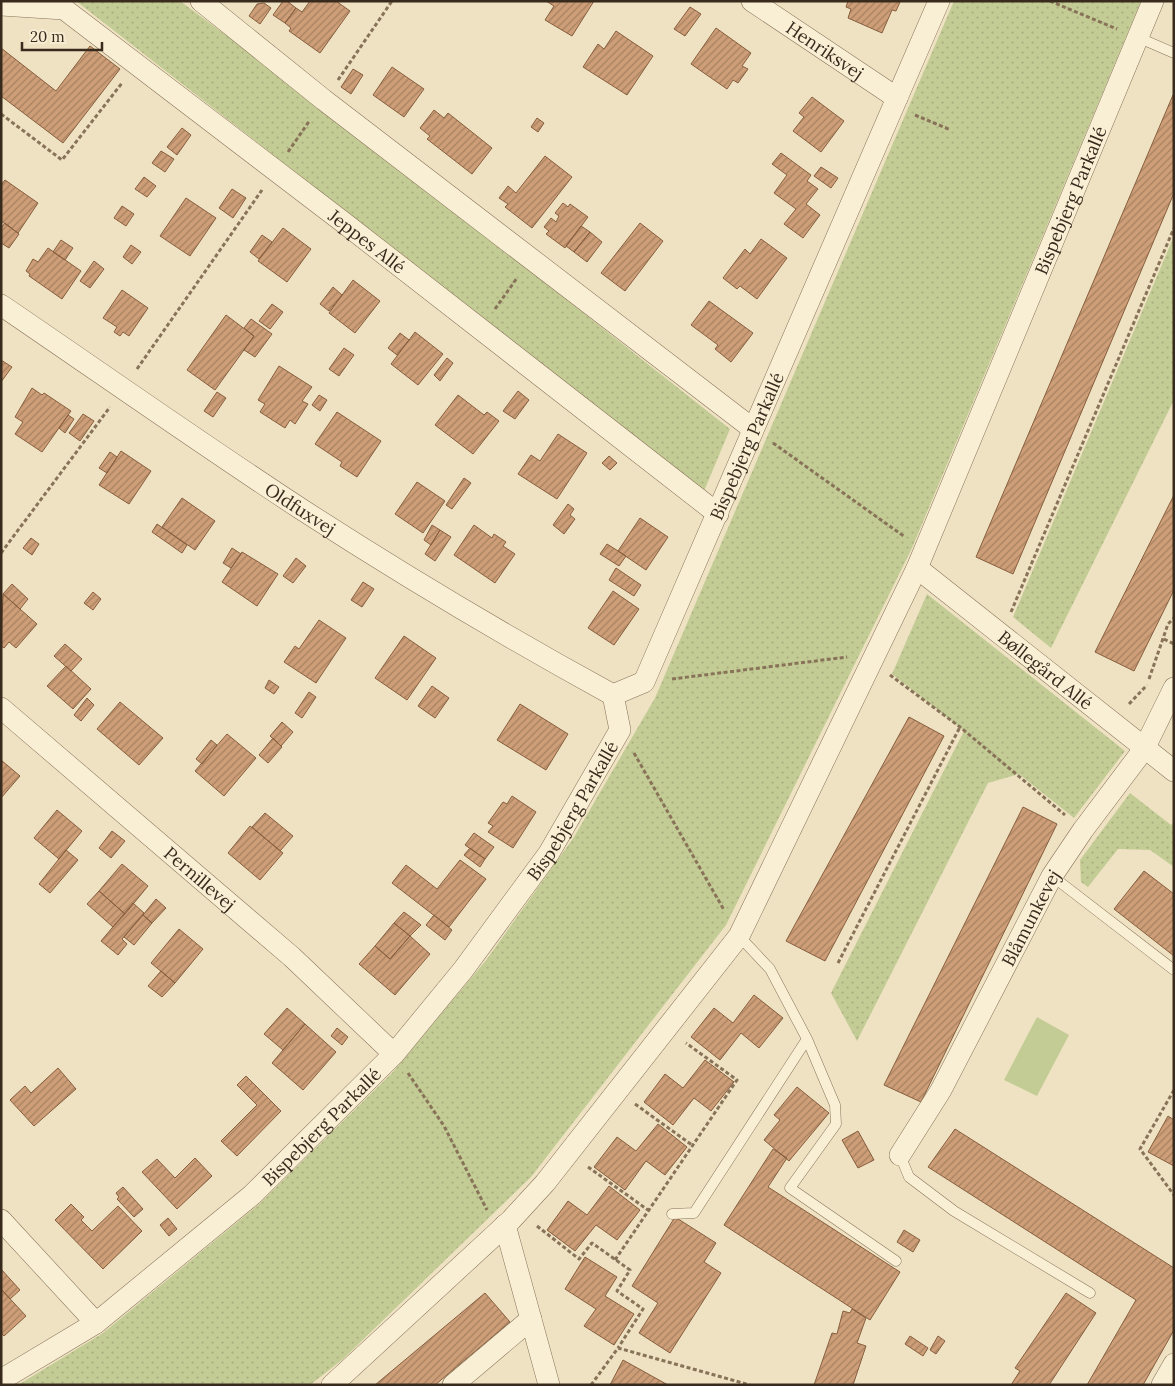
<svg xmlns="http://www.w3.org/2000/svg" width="1175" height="1386" viewBox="0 0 1175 1386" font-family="Lora,serif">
<defs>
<pattern id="park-dots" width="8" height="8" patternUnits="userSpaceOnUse" patternTransform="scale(1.25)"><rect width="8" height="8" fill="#c4cc95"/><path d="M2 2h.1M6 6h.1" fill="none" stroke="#a9af80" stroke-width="1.8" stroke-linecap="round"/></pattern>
<pattern id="building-hatch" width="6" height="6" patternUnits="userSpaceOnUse" patternTransform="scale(1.25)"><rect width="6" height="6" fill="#cd9e77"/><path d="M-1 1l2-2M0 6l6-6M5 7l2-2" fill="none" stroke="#a78161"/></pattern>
</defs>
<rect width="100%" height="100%" fill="#eee2c2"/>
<path fill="#c4cc95" d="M1037 1017 1069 1035 1037 1096 1004 1080Z"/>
<path fill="url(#park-dots)" d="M76 1H180L328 111 730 429 704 491Z
M954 1H1141L912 548 726 925 531 1177 343 1359 310 1385H18L103 1333 258 1205 392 1073 487 959 574 837 655 698Z
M1174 236V400L1051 648 1013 617Z
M927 594 1125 751 1074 818 1019 774 988 783 857 1041 831 993 964 731 892 674Z
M1130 793 1171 825 1174 822V867L1150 850 1118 849 1088 887 1081 882 1080 860Z"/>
<path fill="url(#building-hatch)" stroke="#875e3e" d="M283 1H287L296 8 285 23 273 15Z
M310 1H336L350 11 320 53 289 31 291 28 285 23 296 8 302 12Z
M546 1H594L572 36 545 20 554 6Z
M848 1H898L900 2 896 11 892 10 882 33 848 18 851 9 846 7Z
M264 3 271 8 260 24 249 16 257 4Z
M690 7 701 14 685 36 674 29Z
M716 28 751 53 742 66 748 69 738 83 733 80 727 89 691 64Z
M616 31 653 56 627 95 583 67 598 44 604 49Z
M90 46 120 69 63 143 1 96V48L56 91Z
M392 67 424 89 404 117 373 95Z
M353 69 363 75 351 94 341 87Z
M1173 95 1174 193 1013 574 976 557Z
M812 97 844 121 821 152 793 131 804 117 799 113Z
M434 110 444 118 448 113 492 148 472 174 427 139 430 136 420 128Z
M537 118 544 123 538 132 531 127Z
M182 128 191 135 177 155 167 147Z
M161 151 174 159 165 172 152 163Z
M781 153 811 175 807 181 818 189 806 204 820 215 803 238 784 224 796 209 774 193 787 175 772 164Z
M545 156 572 177 532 228 505 207 508 204 499 198 508 186 516 193Z
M821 167 838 178 831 188 814 176Z
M144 177 156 186 147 197 135 189Z
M5 180 38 203 18 233 1 221V185Z
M232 189 246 198 233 218 219 208Z
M186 198 216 218 190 256 160 236Z
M563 203 568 207 570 204 588 217 565 248 546 234 549 231 544 227 551 218 556 222 559 216 555 213Z
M122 206 134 214 126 226 114 218Z
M5 223 19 234 9 248 1 243V228Z
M640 223 663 241 625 291 601 273Z
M581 226 590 232 574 252 566 246Z
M283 228 311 249 287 282 258 261Z
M590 232 602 242 587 262 574 252Z
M262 235 272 242 259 259 250 252Z
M761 239 787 258 757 299 740 286 737 289 723 278 745 249 750 254Z
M61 240 73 248 65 260 53 252Z
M131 245 141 252 132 264 123 257Z
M48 248 81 271 62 299 29 276 30 274 26 271 33 259 38 262Z
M94 261 104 269 90 288 80 281Z
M353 280 380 301 355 333 329 313Z
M333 287 342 295 329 311 320 304Z
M122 290 148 308 129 336 123 332 120 336 114 332 117 327 103 318Z
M709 301 753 333 731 362 715 349 718 345 691 325Z
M272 304 283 312 270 329 259 321Z
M226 315 254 336 215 390 187 370Z
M251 319 272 334 255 357 244 350 254 336 244 328Z
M415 332 443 354 418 385 391 364Z
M400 333 409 340 397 355 388 348Z
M344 348 354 355 339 376 329 369Z
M447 358 453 363 440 381 434 375Z
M1 360 12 367 1 382Z
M279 366 312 387 302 401 308 404 295 424 290 420 285 428 260 412 265 404 258 400Z
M32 388 42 395 44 393 71 411 42 452 15 434 23 422 15 417Z
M518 391 529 400 515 419 503 411Z
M217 392 226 398 213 417 204 411Z
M319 395 327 400 320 411 312 405Z
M458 395 484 415 487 412 499 421 473 454 435 425Z
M337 412 381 441 357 477 340 466 342 462 315 444Z
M83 414 94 421 80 441 69 433Z
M68 415 74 419 65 433 59 428Z
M558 434 587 453 557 499 518 474 531 455 540 461Z
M121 451 151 471 129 504 99 485Z
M110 452 117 457 107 473 99 468Z
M609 456 617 463 610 470 602 463Z
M464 478 471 483 452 509 446 505Z
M417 482 445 501 423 533 395 514Z
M1174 495V590L1134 671 1095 652Z
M182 498 215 521 195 550 162 527Z
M568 504 574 509 570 515 575 519 564 534 553 525Z
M640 518 668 537 646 570 618 551Z
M157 524 187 545 182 553 152 532Z
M432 525 440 530 431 545 424 540Z
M474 525 492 538 494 534 506 542 503 546 515 554 495 583 454 555Z
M440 530 451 537 435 561 425 554Z
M31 538 39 544 32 555 23 548Z
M607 544 626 556 619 566 600 554Z
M232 548 241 554 231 568 223 563Z
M242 552 278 574 257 606 222 582Z
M296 558 306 566 293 583 283 576Z
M616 568 641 585 634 596 609 580Z
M363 582 374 589 362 607 351 600Z
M12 584 28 599 20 609 3 594Z
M613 591 639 609 614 645 588 628Z
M93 592 101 599 93 610 84 603Z
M3 594 37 624 16 648 9 642 4 648 1 646Z
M319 620 346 638 316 683 284 662 295 646 299 649Z
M404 636 436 658 407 700 375 678Z
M65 644 82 659 71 671 54 656Z
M66 666 91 689 73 709 47 686Z
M269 680 279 687 274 694 265 688Z
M432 686 449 698 435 718 418 706Z
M309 692 316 697 302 718 295 713Z
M87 698 94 705 81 721 74 715Z
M120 702 163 738 139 765 97 729Z
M520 704 568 734 546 770 497 740Z
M909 717 944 736 825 961 786 941Z
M282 722 293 732 281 746 270 736Z
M227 734 256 758 224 796 195 771Z
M273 738 282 747 268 763 259 755Z
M211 740 217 745 202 764 196 759Z
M1 760 20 776 1 798Z
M512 796 536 812 513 848 488 832 493 826 488 823 503 802 507 804Z
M1023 807 1057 824 921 1102 884 1085Z
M57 810 82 831 59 859 34 838Z
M265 813 293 836 280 851 252 827Z
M250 826 283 853 260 880 228 853Z
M112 831 125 841 111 858 99 848Z
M474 833 494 847 485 859 465 845Z
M470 848 485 859 480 867 464 855Z
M66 850 78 860 50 893 39 884Z
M460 860 486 879 449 927 392 883 406 865 437 889Z
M122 864 148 886 125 914 99 891Z
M1144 871 1174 894V956L1114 909Z
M99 891 125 914 113 927 87 904Z
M156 899 166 908 152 923 143 915Z
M133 903 144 913 122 939 127 944 118 955 101 941Z
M404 912 421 925 410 936 394 923Z
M143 915 152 923 134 945 124 937Z
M434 915 452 930 445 940 426 925Z
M394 923 410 936 390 959 375 946Z
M179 929 203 949 175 983 151 963Z
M410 936 430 954 395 995 359 964 375 946 390 959Z
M161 971 175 983 162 997 148 986Z
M754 995 783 1018 759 1048 741 1033 720 1060 691 1037 714 1008 733 1023Z
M287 1008 305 1024 283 1050 264 1034Z
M305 1024 336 1052 303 1090 272 1063Z
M337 1028 348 1037 342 1045 331 1036Z
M705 1060 734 1082 711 1111 694 1098 673 1125 644 1102 665 1074 683 1088Z
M58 1068 76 1089 34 1126 10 1100 25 1086 31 1093Z
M246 1076 281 1111 237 1156 221 1141 257 1105 237 1085Z
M797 1087 829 1113 789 1161 764 1140 780 1120 774 1115Z
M1168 1116 1174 1120V1166L1148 1152Z
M658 1124 687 1147 665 1175 646 1161 625 1190 594 1167 617 1137 636 1151Z
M955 1129 1174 1268V1330L1143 1385H1087L1136 1300 928 1167Z
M858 1131 874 1160 858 1168 842 1140Z
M773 1149 787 1158 768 1187 900 1272 870 1320 724 1225Z
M195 1158 212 1176 177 1209 142 1172 157 1159 175 1178Z
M609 1186 640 1210 617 1240 596 1225 575 1251 547 1230 568 1201 587 1215Z
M123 1187 143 1209 134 1217 117 1199 119 1197 116 1193Z
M71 1204 84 1217 81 1220 92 1231 118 1206 142 1231 103 1269 55 1220Z
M675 1217 716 1243 704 1262 721 1273 670 1353 639 1333 658 1303 632 1286Z
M168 1218 177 1229 169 1236 160 1225Z
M904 1230 920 1240 913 1252 897 1242Z
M585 1257 617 1277 605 1296 634 1314 614 1345 584 1326 596 1309 565 1289Z
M1 1269 20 1290 10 1299 1 1289Z
M1 1289 26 1316 4 1336 1 1333Z
M485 1293 510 1322 435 1385H375Z
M1066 1293 1096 1313 1049 1385H1011L1020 1371 1015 1368Z
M852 1309 866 1318 857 1343 866 1346 853 1385H814L832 1333 837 1334 843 1311 850 1313Z
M910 1336 928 1348 923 1356 905 1344Z
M938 1336 945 1341 936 1354 930 1350Z
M623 1360 668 1385H610Z"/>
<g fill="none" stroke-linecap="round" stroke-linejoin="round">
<g stroke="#887359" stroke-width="11">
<path id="lane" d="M1137 37 1174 53
M1052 876 1174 970
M739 936 770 969 807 1039
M900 1155 909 1177 954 1211 1090 1293
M672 1214 694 1213 807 1039 835 1105 836 1124 790 1188 896 1261"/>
</g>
<g stroke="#887359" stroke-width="22">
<g id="street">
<path d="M201 1 324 100 753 429"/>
<path id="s1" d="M752 1 897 98"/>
<path id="s2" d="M1 5 64 9 343 222 718 514"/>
<path id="s3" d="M1 305C101 373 200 443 301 509 403 575 507 637 613 695"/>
<path id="s4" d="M917 568 1174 771"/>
<path id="s5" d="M613 695 644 682 939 1"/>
<path id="s6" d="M1 708 292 957 394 1054"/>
<path id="s7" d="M900 1155 941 1090 1052 876 1083 830 1144 749 1174 688"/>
<path d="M1 1220 96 1323"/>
<path d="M505 1225 549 1385"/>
<path id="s8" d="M1 1380 96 1323 252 1195 394 1054 463 970 549 853 620 730 613 695"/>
<path id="s9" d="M332 1385 511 1220 545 1183 739 936 917 568 1153 1"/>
<path d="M453 1385 531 1319"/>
<path d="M1162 1385 1174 1364"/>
</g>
</g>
<path stroke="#887359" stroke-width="3" stroke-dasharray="4 2.5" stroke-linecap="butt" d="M1050 1 1117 29
M338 80 392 1
M1 114 62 160 122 83
M915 115 951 130
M288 152 310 120
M495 309 517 278
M137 369 262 190
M773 443 905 537
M1 553 110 407
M1011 612 1174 228
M1164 639 1174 644
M890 675 960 727 1065 815
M672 679 847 657
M1149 679 1168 624 1174 618
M1129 704 1147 685
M634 753 724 910
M838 963 960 727
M408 1073 444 1126 487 1210
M1174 1090 1140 1149 1174 1195
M635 1104 692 1145
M588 1167 648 1210
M537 1226 579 1259 592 1243 630 1270 617 1291 643 1309 618 1348
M615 1260 737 1080 686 1043
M591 1385 618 1348 750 1385"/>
<use href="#lane" stroke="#f9efd5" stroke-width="10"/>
<use href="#street" stroke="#f9efd5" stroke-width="21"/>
</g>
<g text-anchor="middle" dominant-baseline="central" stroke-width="4" stroke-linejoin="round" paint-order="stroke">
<g font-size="18" fill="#382b1d" stroke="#f6ecd1">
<text stroke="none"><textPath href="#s1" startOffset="88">Henriksvej</textPath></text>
<text stroke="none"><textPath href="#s9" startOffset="1415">Bispebjerg Parkallé</textPath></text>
<text stroke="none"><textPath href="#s2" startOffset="445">Jeppes Allé</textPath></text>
<text stroke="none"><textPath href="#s5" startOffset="291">Bispebjerg Parkallé</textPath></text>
<text stroke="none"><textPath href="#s3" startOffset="362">Oldfuxvej</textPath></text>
<text stroke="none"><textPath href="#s4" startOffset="164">Bøllegård Allé</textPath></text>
<text stroke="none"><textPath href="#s8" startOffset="815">Bispebjerg Parkallé</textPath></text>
<text stroke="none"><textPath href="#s6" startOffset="262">Pernillevej</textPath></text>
<text stroke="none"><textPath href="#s7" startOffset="271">Blåmunkevej</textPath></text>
<text stroke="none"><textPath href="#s8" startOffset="410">Bispebjerg Parkallé</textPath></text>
</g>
</g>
<rect width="1175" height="1386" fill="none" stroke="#382b1d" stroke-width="5"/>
<path d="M22 42v8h80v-8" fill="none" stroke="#382b1d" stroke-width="2.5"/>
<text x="30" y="42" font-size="15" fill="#382b1d" stroke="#f6ecd1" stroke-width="4" paint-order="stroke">20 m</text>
</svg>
